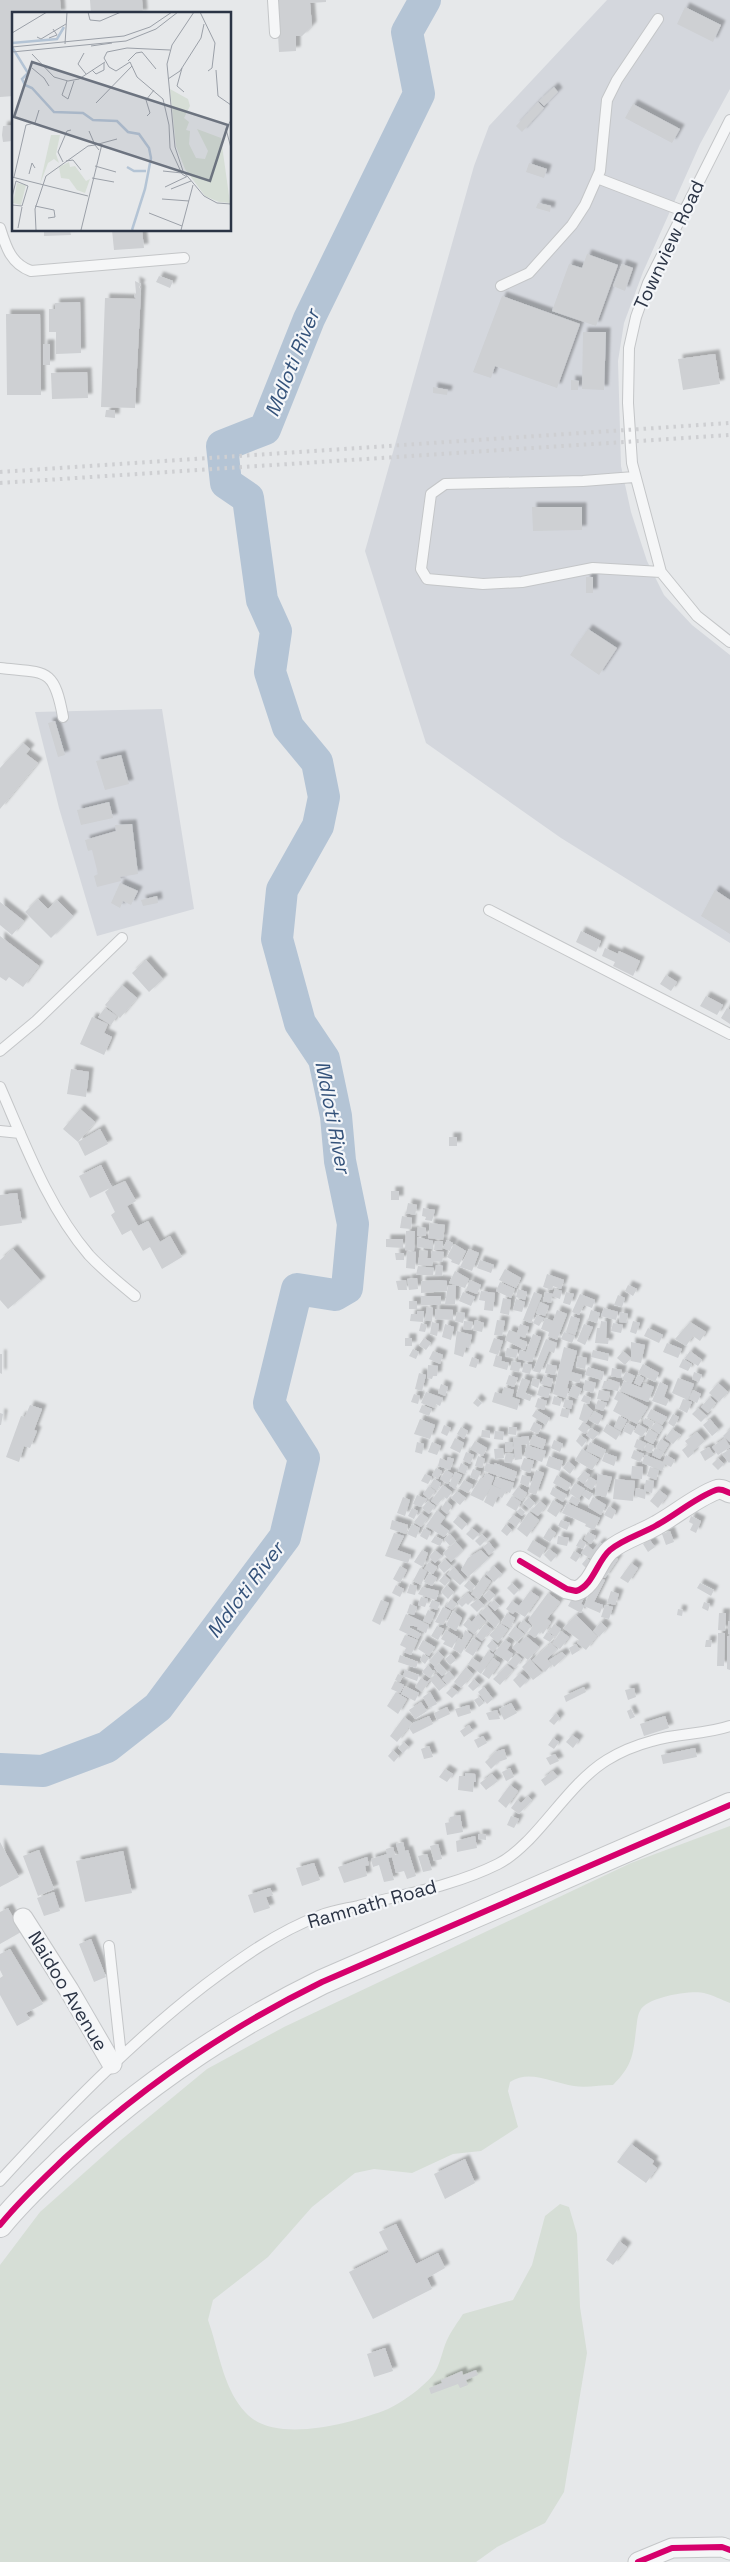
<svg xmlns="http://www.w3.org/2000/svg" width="730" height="2562" viewBox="0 0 730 2562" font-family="'Space Grotesk',sans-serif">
<defs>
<filter id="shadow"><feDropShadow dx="4.5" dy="-4.5" stdDeviation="1" flood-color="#0004"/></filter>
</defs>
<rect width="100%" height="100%" fill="#e6e8ea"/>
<path fill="#d4d7dd" d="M607 0H730V89L700 144 643 272 624 323 618 361 621 466 631 512 647 561 664 595 692 625 730 655V943L561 838 426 743 365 551 474 166 489 126Z
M162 709 194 909 97 936 59 808 35 712Z"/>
<path fill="#d6ded6" d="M730 1826V2003C722 2000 713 1995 704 1993 691 1990 646 1997 640 2011 637 2016 637 2024 636 2030 633 2056 632 2066 613 2085 601 2085 586 2088 574 2086 552 2083 530 2069 510 2082L508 2091 518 2127 481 2151 453 2154 412 2173 374 2169 355 2173 312 2207 268 2257 213 2300 208 2320 211 2329C220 2358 225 2391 246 2413 275 2445 353 2423 388 2409 403 2402 422 2388 433 2375 440 2366 442 2351 447 2340 451 2331 458 2322 463 2314L513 2300 532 2265 545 2216 560 2204 569 2207 577 2234 580 2307 587 2353 564 2492 545 2523 497 2547 476 2562H0V2265L40 2212 121 2140 207 2069 284 2027 631 1863Z"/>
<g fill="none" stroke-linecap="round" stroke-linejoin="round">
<path stroke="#b4c4d5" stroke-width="32" d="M0 1769 43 1771 107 1747 158 1707 285 1537 304 1458 269 1403 297 1289 335 1295 347 1288 353 1224 340 1161 336 1116 324 1059 300 1023 277 939 282 890 318 826 324 797 317 762 288 727 270 672 276 631 262 600 248 498 226 483 222 446 265 429 309 319 419 94 407 32 425 0"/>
</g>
<path fill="#ced0d3" filter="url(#shadow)" d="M0 0H60L61 14H14V96L0 97Z
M90 0H142L143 14H91Z
M276 0H326V2L310 3 312 26 302 36H296V51L279 52Z
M685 7 721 25 713 42 677 24Z
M554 87 558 92 544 106 539 101Z
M538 102 544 108 522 132 516 126Z
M633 104 680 129 672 143 625 118Z
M14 125V148H12V141L3 142 2 135 3 126Z
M529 163 547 169 544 178 526 172Z
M538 203 551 206 550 212 536 208Z
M44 230H70L71 235 44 236Z
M112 230H142L144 248 114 250Z
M587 254 618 265 596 326 552 311 569 264 582 268Z
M622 264 633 268 625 291 613 286Z
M159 276 173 281 170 288 156 282Z
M135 281 141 284 139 287 141 290 135 408 101 407 105 298 136 299 134 296 136 293Z
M502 296 580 324 557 388 495 366 491 378 473 372Z
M80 302 81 353 56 354V332H49V309H55V303Z
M6 314H40L41 395H7Z
M583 332H606L604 390 582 389Z
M43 344H50V365H43Z
M715 354 720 384 683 390 678 359Z
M87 372 88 398 52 399 51 373Z
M571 380 579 381 578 390H571Z
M433 387 448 390 447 395 433 393Z
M106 410H115V418L105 417Z
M532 507H582V530L533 531Z
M586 577H593V593H586Z
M588 629 617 648 599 675 570 655Z
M55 721 65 755 58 757 48 723Z
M23 743 30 749 26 754 38 763 0 809V768Z
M121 755 129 784 105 790 96 761Z
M109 802 113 818 81 825 77 810Z
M132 824 138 874 120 877 121 881 97 887 94 876 98 874 92 850 88 851 85 840 116 831 115 825Z
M120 883 138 891 131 905 123 901 120 908 111 903Z
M715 890 730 900V934L701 916Z
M157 896 158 903 143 906 141 900Z
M38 899 48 909 57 900 73 916 51 938 25 912Z
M0 902 24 921 12 935 0 925Z
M581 931 601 941 596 952 576 942Z
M0 936 39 966 23 987 9 977 6 981 0 977Z
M605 948 618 954 619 951 640 961 633 976 613 966 615 962 602 956Z
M146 960 163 979 149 992 132 973Z
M666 975 677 982 671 991 660 984Z
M122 985 137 998 120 1018 105 1005Z
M706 996 723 1005 717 1015 700 1006Z
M105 1008 117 1016 111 1025 98 1017Z
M727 1008 730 1010V1024L721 1018Z
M92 1017 108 1024 104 1033 112 1037 104 1055 80 1044Z
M71 1069 89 1072 86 1097 67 1094Z
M80 1109 95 1122 78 1142 100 1129 108 1144 85 1156 78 1142 63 1129Z
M449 1137H457V1146H449Z
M101 1165 112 1187 125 1181 136 1201 127 1206 138 1226 148 1221 160 1242 170 1236 182 1257 162 1269 150 1247 143 1251 131 1230 122 1235 111 1215 115 1212 105 1192 110 1188 90 1198 79 1176Z
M391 1191H399V1200H391Z
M17 1193 22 1223 0 1226V1195Z
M408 1203 417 1205 415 1215 406 1213Z
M423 1208 435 1210 432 1221 425 1220 426 1217 422 1216Z
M402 1216 412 1218 411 1229 400 1228Z
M430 1223 445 1225 443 1240 428 1238Z
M418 1227 426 1228V1236H417Z
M406 1231H415L414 1251 405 1250Z
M417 1237 433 1241V1249L417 1247Z
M386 1239H403V1248L386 1247Z
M447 1240 453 1243 450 1251 443 1248Z
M435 1241H443L442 1250H434Z
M454 1244 466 1251 459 1265 451 1262 452 1260 447 1257Z
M13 1249 41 1281 8 1309 0 1300V1260Z
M469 1249 479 1253 472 1271 460 1267Z
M420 1250 428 1251 427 1258H431L432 1251 444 1252 442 1262 433 1261 432 1266 418 1265Z
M407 1251 416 1252 415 1269 406 1268Z
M395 1253H404V1260H396Z
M480 1260 494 1265 491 1273 477 1268Z
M436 1265 443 1266 442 1276H435Z
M418 1266 434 1268 433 1275H416Z
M505 1269 521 1278 516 1288 499 1280Z
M455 1271 469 1279 465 1288 449 1283Z
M547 1274 564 1280 561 1289 553 1286 552 1290 543 1287Z
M417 1278 418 1289 409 1290 407 1279Z
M406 1280 407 1290H398L396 1281Z
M439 1280 447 1281V1291L421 1293V1281Z
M470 1280 481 1285 477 1294 466 1290Z
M500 1282 515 1289 511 1298 496 1291Z
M448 1285H456L455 1304H445Z
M628 1285 637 1289 633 1296 625 1291Z
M518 1289 527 1292 525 1300 516 1297Z
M555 1289 562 1291 560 1299 552 1296 551 1303 543 1301 545 1292 553 1294Z
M481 1291 495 1293 493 1311 484 1310 485 1301 479 1300Z
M463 1292 475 1297 471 1306 459 1301Z
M534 1292 542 1295 531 1323 523 1320Z
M566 1292 574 1294 570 1305 563 1303Z
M580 1294 595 1300 592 1308 584 1305 579 1315 572 1312Z
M618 1295 625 1298 622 1307 614 1305Z
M421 1296H441V1305H421Z
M503 1298 511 1300 509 1315 500 1313Z
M516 1299 525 1302 522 1312 513 1310Z
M409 1301H417V1309H409Z
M540 1302 549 1306 545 1316 536 1313Z
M427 1307 433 1308 432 1321 425 1320Z
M604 1308 618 1312 616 1320 601 1316Z
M435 1309 453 1310V1320L435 1319Z
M557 1310 567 1314 557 1340 548 1336 549 1332 541 1329 545 1318 553 1321Z
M591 1310 600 1313 597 1323 588 1320Z
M417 1311H424L423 1322 410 1321 411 1314H417Z
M457 1312 465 1313 463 1323 455 1321Z
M620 1312 628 1314 626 1323 619 1322Z
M537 1315 544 1318 539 1326 533 1323Z
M571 1316 580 1319 575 1335 566 1332Z
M475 1320 484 1323 482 1332 473 1330Z
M497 1320 505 1321 502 1336 494 1335Z
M464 1321 473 1322 471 1330 463 1329Z
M601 1321 607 1322 606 1338H609L608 1344 595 1343 597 1328H601Z
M633 1321 640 1323 636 1334 630 1332Z
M432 1322 439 1324 437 1336 430 1334Z
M690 1322 706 1332 700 1341 693 1336 686 1346 675 1339Z
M421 1323 427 1325 425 1332 419 1331Z
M613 1323 623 1325 621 1333 611 1331Z
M445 1324 454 1327 451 1340 442 1337Z
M520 1324 529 1327 525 1338 520 1336 519 1339 527 1342 525 1350 505 1340 509 1330 517 1333Z
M584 1324 593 1327 585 1345 577 1341Z
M648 1328 663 1335 659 1343 644 1336Z
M457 1331 472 1335 469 1348 466 1347 463 1357 454 1354Z
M564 1332 575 1336 572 1343 561 1339Z
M533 1334 541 1337 532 1362 518 1359 520 1350 526 1352Z
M405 1338H412V1346H405Z
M424 1338 431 1343 426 1350 419 1345Z
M494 1338 503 1341 498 1355 489 1352Z
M546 1339 557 1343 554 1353 549 1351 540 1373 533 1371Z
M631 1342 645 1345 641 1363 631 1361Z
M667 1343 682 1349 678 1358 663 1352Z
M564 1347 577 1351 567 1388 569 1389 566 1398 553 1394Z
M507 1348 518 1350 516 1358 505 1356Z
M413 1349 419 1352 416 1359 409 1356Z
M593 1350 609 1354 608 1361 591 1357Z
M433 1351 443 1355 440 1364 429 1359Z
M623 1351 631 1358 625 1365 617 1358Z
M690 1351 702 1360 698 1366 685 1358Z
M0 1354H2V1374L0 1373Z
M496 1355 502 1357 501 1361 509 1363 507 1370 493 1366Z
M578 1356 587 1358 585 1369 576 1367Z
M472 1357 479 1360 476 1368 469 1366Z
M683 1359 692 1364 688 1371 679 1367Z
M512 1361 521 1363 519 1372 510 1370Z
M524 1363 532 1365 530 1374 522 1372Z
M547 1364 557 1366 555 1375 545 1373Z
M643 1364 659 1373 655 1382 638 1373Z
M428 1365 438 1366 437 1376H433L432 1379 427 1378Z
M588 1367 604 1372 602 1380 585 1375Z
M612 1368 622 1370 621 1378 611 1376Z
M571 1372 582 1375 579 1383 569 1380Z
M626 1372 635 1376 631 1384 622 1379Z
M694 1372 702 1375 699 1382 692 1379Z
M419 1373 426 1375 422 1391 415 1389Z
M509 1375 518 1378 514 1387 506 1384Z
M638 1375 644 1378 640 1386 634 1383Z
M544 1376 553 1379 551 1387 541 1384Z
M522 1378 530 1381 525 1393 532 1396 530 1401 516 1396Z
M533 1378 540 1380 538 1388 531 1385Z
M678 1378 694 1384 688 1400 672 1393Z
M609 1379 620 1383 618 1391 602 1388 604 1381H608Z
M585 1380 596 1383 593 1393 583 1390Z
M624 1381 642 1388 644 1383 654 1387 648 1402 620 1391Z
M660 1382 668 1386 664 1397 669 1400 666 1406 652 1401Z
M718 1383 728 1392 719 1402 709 1393Z
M441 1384 448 1387 445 1396 438 1393Z
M573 1385 582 1389 577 1399 568 1395Z
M540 1386 551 1389 548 1398 537 1395Z
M504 1387 514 1390 512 1397 520 1400 517 1410 492 1402 495 1392 502 1394Z
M599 1390 610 1392 608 1401 597 1399Z
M693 1390 701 1394 697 1403 689 1399Z
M618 1391 648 1407 637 1424 613 1411 618 1401 614 1399Z
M426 1392 443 1398 440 1406 436 1404 435 1408 421 1403Z
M414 1394 420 1396 418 1404 411 1402Z
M584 1395 591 1398 589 1404 581 1401Z
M554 1396 562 1399 560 1406 552 1404Z
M710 1397 716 1403 708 1413 701 1407Z
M477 1398 482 1403 478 1407 473 1403Z
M538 1398 547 1401 544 1410 535 1407Z
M565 1399 573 1401 571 1409 563 1407Z
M683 1399 692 1402 687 1413 679 1409Z
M598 1400 607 1403 603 1411 595 1408Z
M584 1403 593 1411 586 1423 579 1419Z
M30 1405 42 1409 34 1430 37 1431 30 1448 24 1446 19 1462 6 1457 21 1416 25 1417Z
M422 1405 432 1409 429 1416 419 1412Z
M562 1408 570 1410 568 1418 560 1416Z
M698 1408 707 1416 701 1422 692 1414Z
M651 1409 667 1417 662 1425 647 1417Z
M536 1410 550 1418 546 1425 532 1416Z
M594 1411 603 1416 598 1425 589 1420Z
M0 1413 3 1414 1 1425H0Z
M673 1414 679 1417 674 1427 668 1423Z
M619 1416 627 1420 621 1431 614 1427Z
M645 1418 654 1422 651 1428 643 1423Z
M420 1419 435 1425 430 1439 414 1434Z
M710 1419 719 1430 712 1436 703 1425Z
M534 1422 542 1426 538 1434 530 1430Z
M583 1422 590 1427 585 1434 578 1429Z
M656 1422 663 1427 659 1434 651 1428Z
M627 1423 635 1427 631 1435 623 1431Z
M607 1424 621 1432 616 1440 603 1431Z
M638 1424 647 1429 642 1437 634 1432Z
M444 1425 451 1428 447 1436 441 1433Z
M461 1427 468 1431 464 1439 457 1434Z
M509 1427H517L516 1435 508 1434Z
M591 1428 599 1433 593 1440 586 1435Z
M649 1429 658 1434 653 1444 644 1439Z
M672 1429 681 1435 673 1444 665 1438Z
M730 1429V1442L723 1436Z
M482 1430 490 1431V1438L481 1437Z
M495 1431 504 1432 503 1440 494 1439Z
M697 1432 705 1441 693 1451 694 1453 688 1458 682 1450 688 1445 685 1441Z
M533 1435 546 1440 543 1449 529 1444Z
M580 1435 587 1440 582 1447 576 1441Z
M529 1436V1446L546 1451 542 1462 524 1456 527 1444 521 1445 522 1459 515 1460 513 1438Z
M455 1438 464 1443 460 1453 450 1448Z
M725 1438 730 1447 718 1455 712 1447Z
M637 1439 646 1443 643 1451 634 1447Z
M661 1439 669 1444 664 1452 656 1447Z
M554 1440 563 1444 560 1452 551 1448Z
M475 1441 487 1448 483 1456 470 1449Z
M417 1442 424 1444 422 1454 415 1452Z
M432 1442 441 1446 437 1455 428 1452Z
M505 1442H513L512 1452H505Z
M590 1442 606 1450 602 1458 586 1451Z
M647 1443 654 1446 651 1453 644 1450Z
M709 1447 714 1455 705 1461 700 1452Z
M503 1448 504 1458 495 1459 494 1449Z
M655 1448 664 1452 660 1459 652 1455Z
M582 1449 599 1459 592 1470 575 1460Z
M730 1449V1462L729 1463 722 1454Z
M634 1450 644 1454 640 1462 631 1458Z
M466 1452 474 1455 470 1464 463 1460Z
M506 1453 514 1454 512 1463 504 1462Z
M605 1453 617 1457 614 1466 602 1461Z
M645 1455 663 1462 666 1455 675 1460 671 1467 665 1464 662 1471 642 1463Z
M478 1456 485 1459 482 1468 475 1466Z
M549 1456 563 1461 560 1471 546 1466Z
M448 1457 454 1459 450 1470 438 1466 440 1458 447 1461Z
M524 1458 534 1461 530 1473 520 1469Z
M718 1458 724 1464 718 1470 712 1464Z
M568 1461 575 1467 570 1474 563 1468Z
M461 1463 468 1467 465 1474 458 1471Z
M486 1463 494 1465 495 1463 517 1472 514 1481 484 1471Z
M632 1466 643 1467 642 1479 631 1478Z
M650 1467 659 1470 656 1480 647 1476Z
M436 1468 442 1471 438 1479 432 1475Z
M473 1469 481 1472 477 1480 470 1477Z
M446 1470 453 1474 448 1484 440 1479Z
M536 1470 544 1473 536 1495 528 1492Z
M584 1471 590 1475 584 1484 577 1479Z
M455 1472 462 1475 455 1489 449 1485Z
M486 1473 494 1477 491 1485 501 1489 493 1485 496 1477 514 1483 510 1493 506 1491 502 1498 498 1496 493 1507 484 1502 491 1487 483 1501 470 1495 481 1477 483 1479Z
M425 1474 432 1477 428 1484 421 1481Z
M598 1474 612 1477 606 1497 595 1495 597 1481 592 1490 584 1485 590 1477 597 1481Z
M522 1475 531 1477 528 1487 520 1483Z
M557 1475 571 1484 567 1491 553 1483Z
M434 1479 441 1483 437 1491 430 1486Z
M615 1479 635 1481 633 1501 613 1499Z
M464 1480 473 1485 468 1493 459 1488Z
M646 1480 654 1481 652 1493 646 1491 645 1499 635 1496 636 1488 644 1490Z
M575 1483 585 1489 579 1499 569 1493Z
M443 1485 452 1492 447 1499 444 1497 437 1505 431 1501Z
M429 1486 435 1491 429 1499 423 1494Z
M518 1487 527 1493 522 1501 512 1495Z
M553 1487 567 1495 563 1502 550 1494Z
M585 1490 593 1494 589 1500 582 1495Z
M659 1490 667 1496 658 1508 650 1501Z
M457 1491 466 1498 460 1505 451 1498Z
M417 1495 427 1499 421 1507 413 1504Z
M512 1496 521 1502 516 1511 506 1505Z
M572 1496 580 1500 577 1506 569 1501Z
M403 1497 410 1500 405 1516 397 1513Z
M529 1497 535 1503 530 1509 523 1503Z
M593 1497 606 1505 601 1515 588 1507Z
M553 1500 563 1506 556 1517 547 1511Z
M428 1501 435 1506 429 1514 422 1508Z
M446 1501 452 1506 447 1514 441 1509Z
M540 1501 546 1506 538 1516 531 1511Z
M567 1503 600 1518 594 1530 585 1526 586 1524 562 1513Z
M609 1506 616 1511 612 1519 604 1515Z
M412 1508 418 1511 414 1519 408 1516Z
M520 1508 525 1512 522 1516 517 1512Z
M437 1510 445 1517 440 1524 449 1531 444 1537 426 1526Z
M529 1512 539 1520 527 1537 517 1529Z
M421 1513 428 1518 421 1527 414 1522Z
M513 1515 521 1520 516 1527 508 1521Z
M458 1516 467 1524 462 1530 453 1522Z
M691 1516 701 1521 696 1533 690 1530 693 1524 689 1522Z
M392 1520 408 1525 406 1534 390 1529Z
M561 1520 570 1523 567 1530 558 1526Z
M412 1524 420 1528 416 1538 407 1534Z
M506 1524 512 1530 507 1536 501 1531Z
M424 1528 431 1532 427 1540 420 1536Z
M472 1528 479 1534 473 1540 466 1534Z
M549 1528 556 1533 550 1542 543 1538Z
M670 1531 674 1542 666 1545 662 1534Z
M588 1532 596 1536 591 1544 584 1539Z
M394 1533 404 1536 397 1550 411 1555 408 1563 385 1556Z
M450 1534 456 1541 450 1546 444 1539Z
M482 1534 487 1539 480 1546 475 1541Z
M435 1536 443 1540 440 1546 431 1542Z
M558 1536 569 1538 567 1546 557 1544Z
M580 1539 586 1543 583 1549 576 1546Z
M649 1539 655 1547 648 1552 643 1544Z
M533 1540 546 1548 540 1558 527 1550Z
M456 1542 463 1550 451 1562 443 1553Z
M489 1542 495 1550 489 1555 483 1547Z
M600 1542 606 1547 595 1561 581 1553 587 1545 593 1550Z
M549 1549 557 1555 551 1562 544 1555Z
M422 1550 428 1553 423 1567 414 1562Z
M435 1550 442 1556 435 1563 429 1557Z
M481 1550 489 1558 468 1577 461 1570 468 1558Z
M574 1551 581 1555 576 1562 570 1558Z
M609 1554 618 1559 605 1578 599 1574Z
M587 1558 594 1564 588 1570 582 1564Z
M445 1559 452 1566 444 1573 438 1566Z
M429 1562 437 1567 433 1574 424 1569Z
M631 1563 638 1568 628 1583 620 1578Z
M400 1566 407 1570 400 1583 393 1579Z
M494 1566 502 1574 494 1582 486 1574Z
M454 1567 465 1580 460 1585 447 1574Z
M420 1568 427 1571 421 1585 413 1581Z
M429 1573 437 1578 432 1586 424 1582Z
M444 1575 450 1580 445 1586 439 1581Z
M483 1576 491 1581 479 1599 471 1594Z
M596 1577 605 1580 594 1602 603 1605 600 1613 584 1606Z
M469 1580 475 1586 471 1592 464 1586Z
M512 1583 519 1590 514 1595 507 1588Z
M700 1583 714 1590 711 1596 697 1588Z
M410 1584 417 1586 415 1595 407 1593Z
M396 1585 404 1589 400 1597 392 1593Z
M447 1585 454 1592 448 1599 441 1592Z
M422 1587 439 1591 436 1600 418 1594Z
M489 1590 495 1595 489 1602 483 1596Z
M530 1591 539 1597 525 1617 515 1611 513 1614 506 1609 512 1601 519 1606Z
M611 1591 619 1594 615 1605 607 1603Z
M468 1593 474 1599 468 1605 466 1603 462 1607 457 1602Z
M548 1593 560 1602 547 1619 551 1622 543 1634 540 1631 535 1638 528 1633 533 1626 528 1620Z
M575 1593 584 1598 581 1604 584 1606 581 1613 568 1606Z
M421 1597 428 1599 425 1607 418 1605Z
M451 1599 457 1604 452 1610 446 1606Z
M478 1599 484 1605 477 1612 470 1605Z
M381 1600 389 1603 380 1625 372 1621Z
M432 1600 440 1603 437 1610 429 1607Z
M494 1600 500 1606 495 1611 489 1605Z
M704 1602 710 1604 708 1611 702 1608Z
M410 1604 417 1607 414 1615 407 1613Z
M605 1605 613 1607 609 1619 601 1617Z
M487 1606 500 1621 495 1628 480 1613Z
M443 1607 451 1611 443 1625 435 1622Z
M678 1609 683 1610 682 1616 677 1615Z
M428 1610 435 1613 430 1624 423 1621Z
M453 1611 462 1618 456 1631 446 1625Z
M507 1613 515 1618 510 1628 501 1623Z
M719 1613H726L725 1631 718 1630Z
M406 1614 429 1625 426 1633 417 1629 418 1627 414 1626H410V1628L421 1634 418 1639 399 1630Z
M478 1614 485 1621 474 1634 463 1625 468 1619 472 1622Z
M576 1615 597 1636 586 1650 577 1643 579 1640 563 1628Z
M523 1620 531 1626 526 1633 518 1627Z
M728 1621H730V1634H728Z
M601 1622 607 1628 599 1637 593 1631Z
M485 1624 492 1629 482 1641 476 1636Z
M501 1624 508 1629 498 1643 489 1635Z
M554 1624 561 1629 556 1637 549 1632Z
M437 1626 444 1629 438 1640 431 1636Z
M515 1626 524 1634 517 1642 519 1644 526 1636 539 1647 528 1660 512 1648 517 1642 508 1635Z
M446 1630 458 1637 452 1648 443 1644 445 1641 441 1639Z
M465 1630 472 1635 461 1654 453 1649 458 1638 462 1640Z
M561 1631 569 1637 560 1649 552 1644Z
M547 1632 554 1637 550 1642 543 1638Z
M718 1633H725L724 1666H717Z
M405 1635 418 1640 411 1655 404 1652 406 1648 400 1645Z
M727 1636H730V1670L727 1669Z
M473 1638 481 1643 473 1656 465 1651Z
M423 1640 435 1647 429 1656 418 1649Z
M492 1640 498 1646 493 1652 487 1646Z
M505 1640 511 1644 507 1650 513 1654 508 1662 494 1653Z
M706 1640H712L711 1647H705Z
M551 1643 557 1649 547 1659 552 1664 545 1672 532 1660Z
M576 1644 580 1650 572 1655 569 1648Z
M438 1651 444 1657 435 1667 429 1661Z
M488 1651 494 1655 481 1674 468 1664 472 1658 480 1663Z
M562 1652 566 1656 554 1667 549 1660Z
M423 1654 429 1658 425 1664 420 1660Z
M451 1654 456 1660 450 1665 445 1659Z
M516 1654 522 1659 515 1668 508 1663Z
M400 1655 418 1662 416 1668 398 1662Z
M493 1658 500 1663 489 1679 482 1674Z
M530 1659 542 1673 533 1680 522 1667Z
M439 1663 447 1672 442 1676 434 1668Z
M428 1665 432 1670 435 1671 430 1678 422 1672Z
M507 1665 513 1670 500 1685 493 1679Z
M466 1667 473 1674 461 1688 454 1682Z
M405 1670 419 1675 417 1681 403 1676Z
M449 1671 454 1677 447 1684 442 1679Z
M520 1673 528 1680 520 1688 513 1680Z
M398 1674 403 1676 400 1682 395 1680Z
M436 1674 446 1685 439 1691 430 1680 422 1692 415 1687 421 1678 427 1682Z
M474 1679 480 1685 473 1691 468 1686Z
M395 1681 404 1685 400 1693 391 1689Z
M405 1686 419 1693 415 1701 401 1694Z
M452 1687 458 1692 452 1698 446 1693Z
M484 1687 493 1699 487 1704 478 1692Z
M584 1687 586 1692 566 1702 564 1696Z
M634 1688 636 1697 628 1700 625 1690Z
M396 1692 407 1699 398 1714 387 1706Z
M430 1692 437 1704 429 1708 423 1697Z
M479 1697 484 1703 479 1707 474 1700Z
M421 1702 427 1711 415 1719 409 1710Z
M511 1703 517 1713 504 1720 499 1709Z
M469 1705 471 1713 458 1717 455 1709Z
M447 1707 450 1714 437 1720 434 1713Z
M631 1709 635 1717 630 1719 627 1711Z
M497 1710 500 1719 489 1720 486 1713Z
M556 1713 560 1718 554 1725 549 1721Z
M429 1716 433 1724 413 1734 409 1728 413 1723Z
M665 1716 669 1728 644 1736 640 1724Z
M404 1717 412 1723 397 1742 390 1736Z
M469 1725 473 1731 464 1737 460 1731Z
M572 1735 579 1740 573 1748 566 1742Z
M483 1736 487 1743 478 1748 474 1740Z
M553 1738 559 1742 554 1749 548 1745Z
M404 1742 409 1747 403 1753 398 1748Z
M429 1746 433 1757 424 1759 421 1749Z
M695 1748 697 1757 663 1764 661 1755Z
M504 1749 507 1759 498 1762 491 1769 485 1762 495 1752Z
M393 1750 399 1756 394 1762 388 1756Z
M555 1754 559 1761 550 1765 546 1758Z
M510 1768 514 1777 506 1781 502 1772Z
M445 1769 453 1774 447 1782 439 1777Z
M553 1771 558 1777 545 1786 541 1780Z
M465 1773 475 1774 476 1782H474L473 1792 458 1790 459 1776H465Z
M492 1774 498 1781 486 1790 480 1783Z
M510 1785 518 1791 506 1808 498 1801Z
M528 1796 532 1800 519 1814 511 1808 517 1800 521 1803Z
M460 1815 463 1832 447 1835 445 1823 451 1822 450 1817Z
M511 1816 519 1819 514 1828 507 1825Z
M478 1834H486V1840L478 1839Z
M475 1836 477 1848 457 1852 456 1841Z
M0 1842 19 1877 0 1887Z
M403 1842 405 1851 408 1850 416 1876 407 1879 404 1871 396 1873 392 1857 388 1858 394 1880 384 1882 379 1865 373 1867 371 1859 387 1854 386 1849 393 1847 395 1855 399 1854 396 1844Z
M438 1844 442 1859 434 1861 430 1846Z
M39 1850 54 1889 38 1896 23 1856Z
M123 1851 132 1893 85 1902 76 1861Z
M427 1854 432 1870 423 1872 418 1856Z
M367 1857 369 1865 365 1866 367 1876 344 1883 338 1867Z
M314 1863 320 1880 302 1886 296 1868Z
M270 1888 273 1895 266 1897 270 1908 254 1913 248 1895Z
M54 1892 60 1911 44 1916 37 1898Z
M8 1908 21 1932 0 1944V1912Z
M91 1939 106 1977 94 1982 79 1944Z
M10 1949 43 2004 26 2013 30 2019 17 2026 0 1995V1978L3 1976 0 1970V1954Z
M631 2144 654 2161 652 2164 657 2168 646 2183 617 2162Z
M465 2159 475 2183 445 2199 434 2174Z
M396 2224 416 2264 438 2253 445 2268 427 2278 432 2289 373 2319 349 2272 389 2252 379 2232Z
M619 2241 627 2247 613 2265 606 2260Z
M385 2348 393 2371 374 2377 367 2354Z
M476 2370 478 2375 466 2380 468 2385 460 2388 458 2384 431 2394 429 2388 442 2383 441 2380 462 2371 463 2375Z"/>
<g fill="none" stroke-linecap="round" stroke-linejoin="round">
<g stroke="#c4c6c8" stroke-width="12">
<path id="service" d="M273 0 275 33
M730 120 648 283 636 317 629 348 628 403 632 463 661 572 697 616 730 642
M597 178 683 211
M0 228C6 247 11 264 31 271L184 258
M501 286 529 273 572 225 585 205 600 171 607 100 617 80 658 19
M634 477 583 481 445 484 431 494 421 569 427 579 483 584 522 582 593 568 661 572
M0 668C46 673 54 667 63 717
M489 910 730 1034
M0 1051 36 1021 122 938
M0 1087C25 1144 48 1207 89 1255 103 1270 119 1283 135 1296
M0 1131 20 1133
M109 1946 121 2056
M0 2181C64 2111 130 2043 205 1985 241 1958 277 1932 319 1916 331 1911 345 1909 358 1906 405 1894 454 1886 498 1864 537 1844 565 1786 607 1760 620 1752 637 1745 652 1741 677 1733 704 1735 730 1726"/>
</g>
<g stroke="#c4c6c8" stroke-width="21">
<path id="minor" d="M520 1561 567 1589 576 1591C593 1586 597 1561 610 1550 623 1539 642 1534 657 1525 677 1514 695 1498 716 1490 721 1488 725 1491 730 1493
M23 1918 69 1990 112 2064
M638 2562 672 2548 722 2547 730 2550"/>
</g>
<g stroke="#c4c6c8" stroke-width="26">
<path id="tertiary" d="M0 2225C20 2200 43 2179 66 2157 143 2086 228 2028 322 1982L730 1805"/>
</g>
<use href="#service" stroke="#f5f6f7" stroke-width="10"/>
<use href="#minor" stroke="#f5f6f7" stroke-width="19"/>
<use href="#tertiary" stroke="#f5f6f7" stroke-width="24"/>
<path stroke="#cecfd2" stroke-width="4" stroke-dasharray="2.5 5" stroke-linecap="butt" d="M0 472 730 423
M0 483 730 435"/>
<g stroke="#f4f6f9" stroke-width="9">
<path id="cycleway" d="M520 1561 567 1589 576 1591C593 1586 597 1561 610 1550 623 1539 642 1534 657 1525 677 1514 695 1498 716 1490 721 1488 725 1491 730 1493
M0 2225C20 2200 43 2179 66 2157 143 2086 228 2028 322 1982L730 1805
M638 2562 672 2548 722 2547 730 2550"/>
</g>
<use href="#cycleway" stroke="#d6006c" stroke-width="6"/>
</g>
<g text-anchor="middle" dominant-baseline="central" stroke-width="4.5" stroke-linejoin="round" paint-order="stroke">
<g font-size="19" fill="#2b3445" stroke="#f4f6f9">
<text transform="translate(669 245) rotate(-65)">Townview Road</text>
<text transform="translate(372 1904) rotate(-16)">Ramnath Road</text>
<text transform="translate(68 1991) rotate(59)">Naidoo Avenue</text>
</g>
<g font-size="20" font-style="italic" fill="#34527a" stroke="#f4f6f9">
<text transform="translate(292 363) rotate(-68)">Mdloti River</text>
<text transform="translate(333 1117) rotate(79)">Mdloti River</text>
<text transform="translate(245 1590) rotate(-53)">Mdloti River</text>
</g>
</g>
<g transform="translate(12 12)">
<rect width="219" height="219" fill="#e6e8ea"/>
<path d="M158 77 176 87 178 94 172 106 177 110 174 118 178 119 177 132 184 146 193 147 196 139 185 117 209 126 218 191 207 190 193 184 173 157 164 134ZM39 123H48L44 142 47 151 42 147 36 151 28 172ZM57 150 58 155 63 154 74 169 78 167 73 181 65 178 57 167 49 166 47 155ZM5 171 14 173 9 193 1 191Z" fill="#d6ded6"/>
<path fill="none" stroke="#b4c4d5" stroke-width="2.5" d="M0 31 45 27 52 15M0 35 16 61 10 67 13 73 20 76 42 100 71 101 81 108 105 109 116 120 127 122 137 136 139 146 133 177 120 218M115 155 122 159H134"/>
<path fill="none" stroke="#9ba0a8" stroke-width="1" d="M76 0 78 8 88 9 109 0M182 0 160 33 155 52 163 135 171 159 192 184 205 191 219 192M188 0 203 31 200 56 196 59M0 21 35 0M25 25 29 27 54 12M37 26 45 23 41 17M53 32 55 0M79 34 100 31M0 35 112 24 138 15 160 0M158 38 115 36 95 40 92 46 97 55 104 59 118 50 125 65 151 87 157 113 158 136 170 162 175 165M0 40 114 29 144 17 166 0M72 41 66 52 74 62M20 42 42 65 56 69 67 67 93 50M116 49 124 41 130 40 144 57M20 56 32 66 37 74M170 56 165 74 172 80M80 58 84 62 92 58V51M204 58 206 84 219 93M156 67 168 59 189 26 192 12M55 69 50 83 56 87 62 69M84 91 120 54M135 104 138 101 134 88 142 78M219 108 214 117 219 136M14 113 23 111 27 98M77 119 83 133 105 127M54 149 61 148 69 158M51 150 46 140 55 119 59 118M83 154 104 160M151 159 170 161M17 162 20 151 23 156M0 165 76 184M2 165 14 113M80 166 102 170M153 175 174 165M159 177 179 169M0 185 4 169M150 187 177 189M0 193 10 194 16 174 4 169M23 194 42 198 43 205 36 206M137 201 170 214M6 216 10 195M24 218 23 197 34 164 76 134 83 133 87 138M69 218 90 132M169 218 181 173"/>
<path fill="#6c737f" fill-opacity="0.15" stroke="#6c737f" stroke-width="2.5" d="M20 50 216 113 198 169 2 105Z"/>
<rect width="219" height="219" fill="none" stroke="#2b3445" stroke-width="2.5"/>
</g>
</svg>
